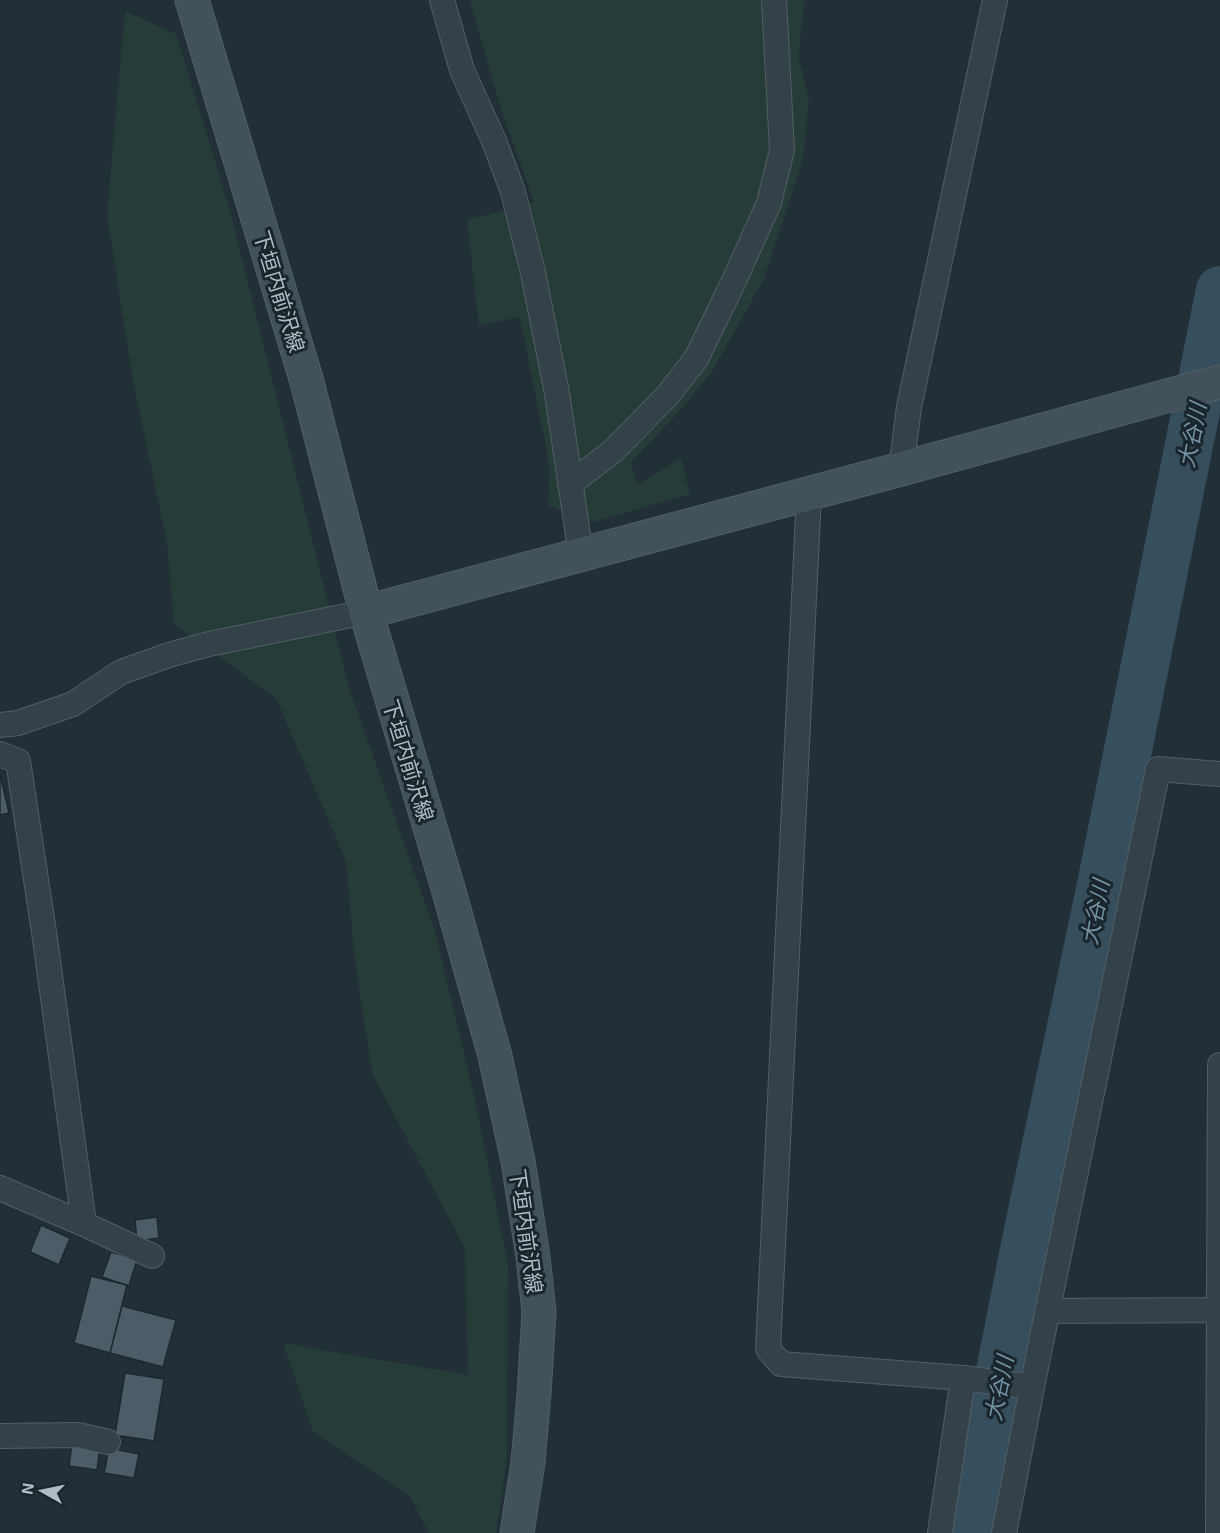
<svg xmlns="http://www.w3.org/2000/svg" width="1220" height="1533" viewBox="0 0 1220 1533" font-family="'Exo 2','Noto Sans JP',sans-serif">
<rect width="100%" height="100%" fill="#222f37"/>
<path fill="#263c38" d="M470 0H805L801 28 799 59 809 99 803 159 764 279 712 372 683 407 631 463 638 485 681 458 690 494 589 523 548 505 550 468 520 317 479 325 467 220 534 202 500 106Z
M125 11 176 34 229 207 349 688 435 931 475 1100 508 1264 507 1460 496 1533H429L410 1496 313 1432 283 1343 468 1375 465 1248 372 1073 355 960 346 861 276 698 174 624 167 543 133 380 107 215Z"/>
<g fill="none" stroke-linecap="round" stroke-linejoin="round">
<path stroke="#364f5e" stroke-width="48" d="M968 1533 1026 1240 1101 885 1220 290"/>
</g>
<path fill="#4d5c66" stroke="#1c282e" stroke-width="1.5" d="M0 774 9 813 0 815Z
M157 1217 159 1238 137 1241 135 1220Z
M41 1225 70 1238 59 1265 30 1252Z
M111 1252 137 1260 129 1286 102 1277Z
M91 1276 127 1285 110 1353 74 1343Z
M122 1306 176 1320 163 1367 110 1353Z
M125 1373 164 1379 154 1441 115 1435Z
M72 1443 100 1447 97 1470 69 1466Z
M109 1448 139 1454 134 1478 104 1473Z"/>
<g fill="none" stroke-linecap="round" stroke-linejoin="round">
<g stroke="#525f65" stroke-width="26">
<path id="street" d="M442 0 462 70 494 141 513 192 533 273 557 393 581 555
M901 469 909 407 995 0
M570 484 613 451 667 396 696 359 733 283 769 203 782 150 774 0
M809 494 768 1349 781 1364 963 1378 1032 1387 1158 769 1220 774
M0 725 18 723 73 704 121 672 172 654 209 644 366 612
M0 754 18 761 44 932 84 1224 0 1188
M84 1224 152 1256
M1048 1311 1220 1310
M0 1436 78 1435 108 1442
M940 1533 963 1378
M1004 1533 1032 1387
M1218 1533 1220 1065"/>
</g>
<g stroke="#525f65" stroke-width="35">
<path id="secondary" d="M192 0 307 382 366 612 448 888 495 1056 518 1161 533 1257 539 1312 534 1394 528 1462 517 1533
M366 612 901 469 1181 392 1220 382"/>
</g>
<use href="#street" stroke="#354148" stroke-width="24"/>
<use href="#secondary" stroke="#43515b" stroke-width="33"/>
</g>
<g text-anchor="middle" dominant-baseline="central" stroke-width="6" stroke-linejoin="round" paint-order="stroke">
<g font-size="21" fill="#afbcc4" stroke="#1a262c">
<text transform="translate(280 291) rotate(73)">下垣内前沢線</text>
<text transform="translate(409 760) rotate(73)">下垣内前沢線</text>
<text transform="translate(527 1231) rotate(82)">下垣内前沢線</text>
</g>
<g font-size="22" font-style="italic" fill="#7194a7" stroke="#1a262c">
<text transform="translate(1191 435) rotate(-79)">大谷川</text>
<text transform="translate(1094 912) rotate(-79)">大谷川</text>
<text transform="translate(998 1388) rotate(-79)">大谷川</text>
</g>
</g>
<g transform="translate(42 1491) rotate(279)" stroke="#1a262c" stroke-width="4.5" paint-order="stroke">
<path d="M0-4.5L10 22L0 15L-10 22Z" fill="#afbcc4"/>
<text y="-9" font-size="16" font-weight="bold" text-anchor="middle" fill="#afbcc4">N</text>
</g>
</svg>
